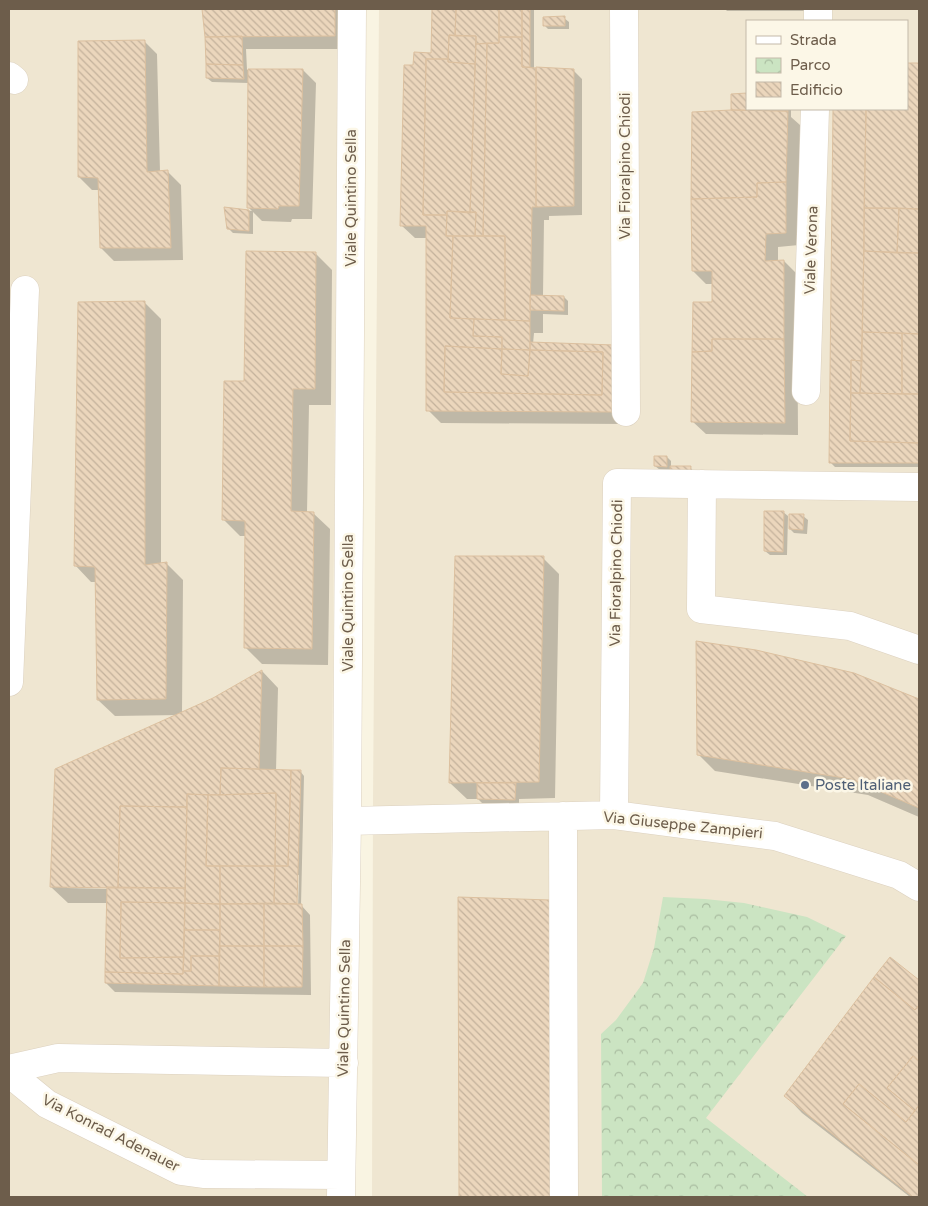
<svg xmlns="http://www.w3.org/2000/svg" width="928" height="1206" viewBox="0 0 928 1206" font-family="'Varela Round',sans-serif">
<defs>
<pattern id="park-crowns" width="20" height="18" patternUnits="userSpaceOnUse" patternTransform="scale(1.25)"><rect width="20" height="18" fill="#cbe4c2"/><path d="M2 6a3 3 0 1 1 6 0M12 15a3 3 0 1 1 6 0" fill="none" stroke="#a9bca0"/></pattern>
<pattern id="building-back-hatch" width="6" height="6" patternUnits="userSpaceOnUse" patternTransform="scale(1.25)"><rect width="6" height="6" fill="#ebd6bc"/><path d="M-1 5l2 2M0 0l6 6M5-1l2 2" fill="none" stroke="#c3b19b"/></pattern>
</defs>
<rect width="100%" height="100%" fill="#f9f4e2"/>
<path fill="#efe6d1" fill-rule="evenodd" d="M9 9H338L329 1197H9Z
M379 9H919V1197H372L373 802ZM747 21H907V109H747Z"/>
<path fill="url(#park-crowns)" d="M663 897 705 899 744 903 807 917 846 936 706 1118 808 1197H602L601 1034 616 1020 643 983 654 948Z"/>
<path fill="#0003" fill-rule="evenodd" d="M203 9H344L348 49H246L247 70H303L316 83 312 219H292L291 222 262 221 253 212V234L233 233 228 228 226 208 252 211 248 207 249 83 212 82 207 78 206 38Z
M433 9H534V68L573 70 582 79V215L549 216V220H544L543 296 564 297 568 301V315L543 314V333H534L533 344 614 347 625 424 441 423 428 410V238H415L401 225 414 66 432 54Z
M725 9H805V11H727Z
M564 18 569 22V29H548L544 25Z
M144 41 157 54 160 172H168L181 185 183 260 114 261 101 248 100 190H92L79 177Z
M907 64H919V467H835L830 462 834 109H907Z
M747 109H791V117L800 125 799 245 778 247V261H784L797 274 798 435 706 434 692 421 714 303V284H706L693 271 732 111Z
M315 253 332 270 331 405H309L307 513H313L330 529 328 665 262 664 246 648V536H240L224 520 245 382Z
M144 302 161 319V564L166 563 183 580 182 713 214 699 262 671 278 688 276 771H300L304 776 301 905 310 915 311 995 115 992 106 983 108 903H68L51 887 179 715 115 716 98 700 96 582H91L75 565ZM297 875H299L298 910H296ZM67 886H108V889L67 888Z
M667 457 671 461V468L690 467 694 472 660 470 655 466Z
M783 512 788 516 787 555H770L765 551Z
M803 516 808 520 807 534 794 533 790 529Z
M543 558 559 574 555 798 519 799V804L482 803 478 799H467L450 783Z
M854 674 919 700V817L868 795 715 771 698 754Z
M460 899 568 1197H460Z
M890 959 919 982V1197H910L802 1113 786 1096Z"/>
<path fill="url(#building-back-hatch)" stroke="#dcc09f" d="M202 9H335V36L205 37Z
M432 9H456L455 36 449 35 448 59H426L423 215H447L446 236H453L450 318 474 319 473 336 502 337V349L445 346 444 392 602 395 603 352 530 350V342L614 345 612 412 426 411V226H400L404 65H413L414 52 431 53Z
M456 9H499V43L476 44V36H455Z
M499 9H522V37H499Z
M522 9H530V67H522Z
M565 16V26H543V17Z
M449 35 476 36 475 64 448 62Z
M242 36 243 65 206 64 205 37Z
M499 37H522V67L536 68V207H532L530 321 505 320V236H483L487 43H499Z
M145 40 147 172 168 170 171 248H100L98 178 78 177V41Z
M487 43 483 236H475L476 212 470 213 476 44Z
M426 59H448V62L475 64 470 213 447 211V215H423Z
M907 63H919V209L864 208 866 109H907Z
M206 64 243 65 244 79 206 78Z
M536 67 574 69V206L536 207Z
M248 69H303L299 206H279L278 209 247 208Z
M747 93V109H788V111L731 110V94Z
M833 109H866L862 361 851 360 850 441 919 443V463H829Z
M731 110 788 111 786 182 757 183V197L691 199 692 112Z
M786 182V233L766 234 765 261 784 260V339H712V351L692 352 693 302H712V271H692L691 199 757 197V183Z
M224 207 249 210V231L227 229Z
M864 208H899L897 253 864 251Z
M899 208 919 209V253H897Z
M447 211 476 212 475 236H446Z
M453 236H505V320L450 318Z
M246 251 316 252 315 389H293L291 511 314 512 312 649 244 648 245 521 222 520 224 381H244Z
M864 251 919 253V334L862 332Z
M530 295 564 296V311L530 310Z
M145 301V565L167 562 166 699 97 700 95 567 74 566 78 302Z
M474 319 530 321V350L502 349V337L473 336Z
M862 332 902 333V394L860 393Z
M902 333 919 334V394H902Z
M712 339H784L785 423 691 422 692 352 712 351Z
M445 346 502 349 501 374 528 376 530 350 603 352 602 395 444 392Z
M502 349 530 350 528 376 501 374Z
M851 360 862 361 860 393H851Z
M851 393 919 394V443L850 441Z
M654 456H667V467L654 466Z
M670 466H691L690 482 671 483Z
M764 511H784L783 552 764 551Z
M789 514H804L803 530 789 529Z
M455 556H544L539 782 449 783Z
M696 641 756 650 854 673 919 699V808L851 779 697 755Z
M262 670 259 769 221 768 220 795 187 794V807L120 806 118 888 50 887 55 769 213 698Z
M221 768 291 770 288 866H275L276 793 220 795Z
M291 770H301L297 904 274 903 275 866H288Z
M477 783H516L515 800 477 799Z
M276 793 275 866H206L208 795Z
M187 794 208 795 206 866H220V904L185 903Z
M120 806 187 807 185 888H118Z
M220 866H275L274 903 220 904Z
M107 887 185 888V903L121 902 120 958 184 957 183 974 105 972Z
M458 897 550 900 552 1197H459Z
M121 902 185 903 184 957 120 958Z
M185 903 220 904V930H184Z
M220 904H264V946H220Z
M264 904H302L303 946H264Z
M184 930H220L219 956H191V971H183Z
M220 946H264V987L219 986Z
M264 946H303L302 987H264Z
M191 956H219V986L105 983V972L183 974V971H191Z
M890 957 919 980V1005L915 1010 874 977Z
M874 977 915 1010 919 1005V1061L913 1056 887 1088 915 1111 906 1122 859 1084 843 1104 919 1165V1197H913L784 1096Z
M913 1056 919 1061V1105L915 1111 887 1088Z
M859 1084 906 1122 919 1105V1165L843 1104Z"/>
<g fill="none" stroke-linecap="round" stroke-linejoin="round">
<g stroke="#dcd1bf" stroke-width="29">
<path id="minor" d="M624 9 626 412
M818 21V9
M9 76 14 80
M806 391 815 109
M702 484 701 609 850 626 919 650
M9 682 25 290
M614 815 617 483 919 487
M563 816 564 1197
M347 821 614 815 775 836 899 875 919 887
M9 1069 58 1058 344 1063
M9 1073 47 1104 181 1171 203 1174 341 1175
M341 1197 347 821 352 9"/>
</g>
<use href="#minor" stroke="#fff" stroke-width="28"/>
</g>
<circle fill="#5c6f8a" stroke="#fcf7e7" stroke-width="2" cx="805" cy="785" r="5"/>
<g text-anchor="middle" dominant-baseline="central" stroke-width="5" stroke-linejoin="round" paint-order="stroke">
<g font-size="15" fill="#6d5d4b" stroke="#fcf7e7">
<text transform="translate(625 166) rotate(-90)">Via Fioralpino Chiodi</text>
<text transform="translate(351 198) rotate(-90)">Viale Quintino Sella</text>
<text transform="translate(811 250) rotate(-88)">Viale Verona</text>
<text transform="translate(616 573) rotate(-89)">Via Fioralpino Chiodi</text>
<text transform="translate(348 603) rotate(-90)">Viale Quintino Sella</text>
<text transform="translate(683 825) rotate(6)">Via Giuseppe Zampieri</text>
<text transform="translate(344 1008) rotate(-89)">Viale Quintino Sella</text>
<text transform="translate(111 1133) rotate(27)">Via Konrad Adenauer</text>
</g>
<g font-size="15" fill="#4e5e75" stroke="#fcf7e7" text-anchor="start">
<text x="815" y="785">Poste Italiane</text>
</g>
</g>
<rect width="928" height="1206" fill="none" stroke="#6d5d4b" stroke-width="20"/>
<rect x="746" y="20" width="162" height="90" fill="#fcf7e7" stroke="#c3b9a9"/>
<rect x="756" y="36" width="25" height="8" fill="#ffffff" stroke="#c3b9a9"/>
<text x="790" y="45" font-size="15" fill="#6d5d4b">Strada</text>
<rect x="756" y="58" width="25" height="15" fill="url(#park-crowns)" stroke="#c3b9a9"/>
<text x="790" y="70" font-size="15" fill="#6d5d4b">Parco</text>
<rect x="756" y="82" width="25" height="15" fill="url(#building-back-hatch)" stroke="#c3b9a9"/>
<text x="790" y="95" font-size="15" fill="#6d5d4b">Edificio</text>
</svg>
